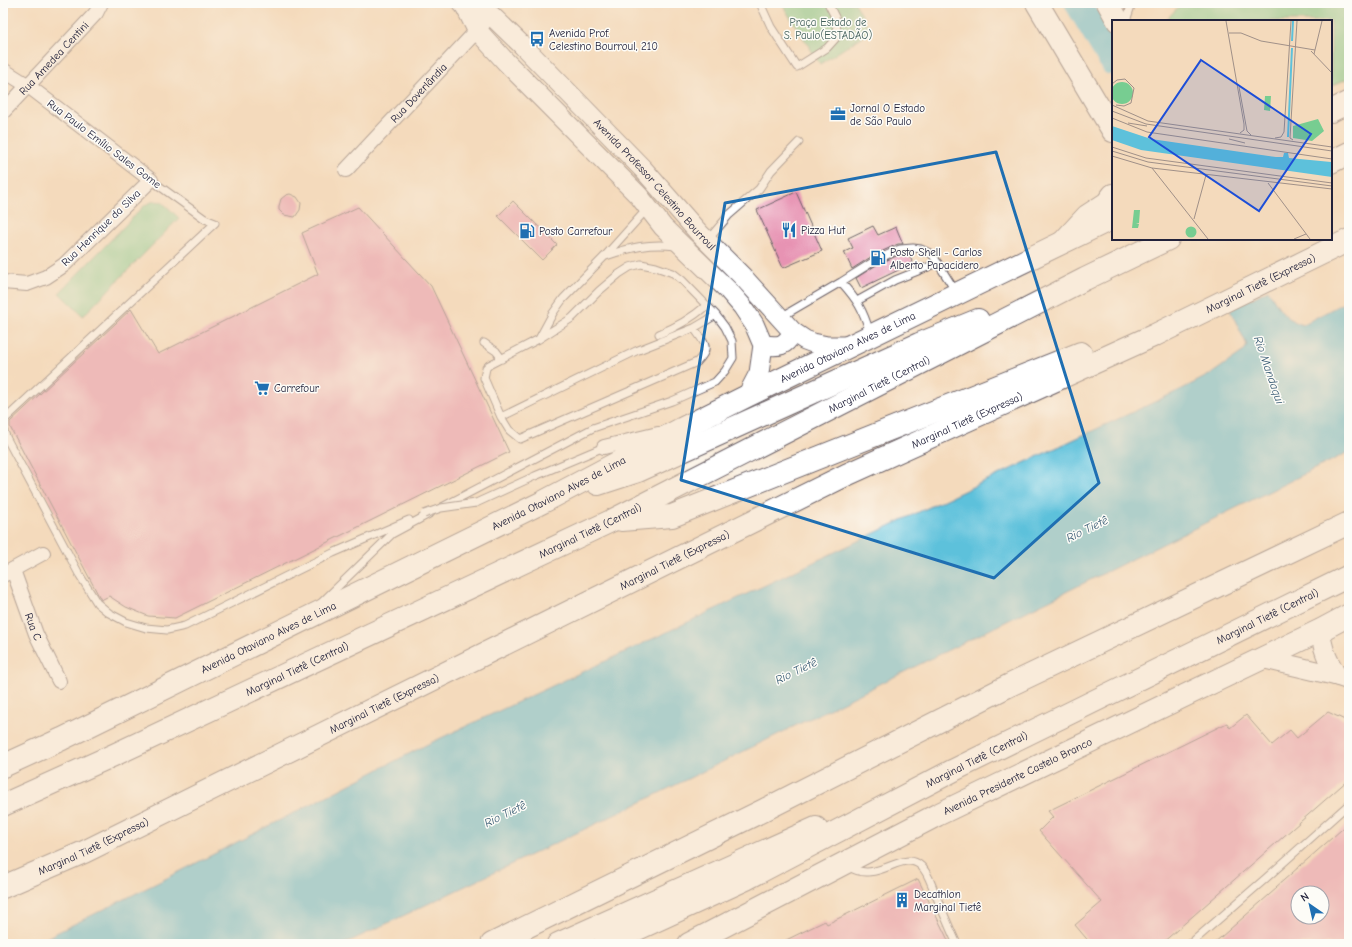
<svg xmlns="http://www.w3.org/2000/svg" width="1352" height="947" viewBox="0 0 1352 947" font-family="'Comic Neue',sans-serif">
<rect width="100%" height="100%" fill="#fdfcf7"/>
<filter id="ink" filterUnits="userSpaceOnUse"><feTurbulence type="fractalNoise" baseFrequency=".025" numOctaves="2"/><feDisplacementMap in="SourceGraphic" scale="8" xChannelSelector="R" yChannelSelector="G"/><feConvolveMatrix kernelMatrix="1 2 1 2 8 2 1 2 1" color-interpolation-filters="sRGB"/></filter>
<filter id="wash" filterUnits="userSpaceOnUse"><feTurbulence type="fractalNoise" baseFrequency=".012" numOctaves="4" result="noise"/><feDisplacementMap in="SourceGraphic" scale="16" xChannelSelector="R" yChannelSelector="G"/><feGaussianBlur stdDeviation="0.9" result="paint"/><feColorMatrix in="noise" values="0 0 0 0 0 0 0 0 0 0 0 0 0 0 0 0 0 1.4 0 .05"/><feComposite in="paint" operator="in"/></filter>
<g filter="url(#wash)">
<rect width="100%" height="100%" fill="#f4dabc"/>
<path fill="#77cd91" stroke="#4c7866" d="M781 3H855L871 31 820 64Z
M1182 3H1349V78L1331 86V21H1165Z
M154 201 162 202 179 218 83 316 59 293 145 205Z"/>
<path fill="#5dc1db" stroke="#40728b" d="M1268 290C1279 307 1282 317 1302 325L1349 300V452L629 808 344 944H34L171 876 428 744 627 651 921 511 1182 389 1211 374 1244 351 1247 345 1230 310Z"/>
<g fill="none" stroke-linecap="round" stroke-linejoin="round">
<path stroke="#5dc1db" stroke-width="27" d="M1078 3 1113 62"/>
</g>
<g id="blocks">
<path fill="#e793b3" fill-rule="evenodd" d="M796 192 822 251 783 268 757 210Z
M290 194 297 197 301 203 300 210 295 217 284 215 279 210V206L281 199 286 195Z
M513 201 557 245 542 260 498 216Z
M358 207 431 286 509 452 175 618 148 616 126 607 109 596 101 600 10 427V422L131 309 158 354 318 274 302 233Z
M873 226 878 235 896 227 903 244H898L874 255 852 269 844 252 853 248 848 238Z
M908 253 913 263 861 288 856 278 878 264 901 254Z
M1328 712 1349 722V779L1161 944H1091L1075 925 1102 902 1039 831 1053 817 1048 811 1227 723 1230 728 1246 715 1272 745 1290 730 1297 738Z
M1349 823V944H1213L1277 888 1276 887ZM1298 893H1322V917H1298Z
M918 879 950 944H778L825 921 827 924Z"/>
</g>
</g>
<g filter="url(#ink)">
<use href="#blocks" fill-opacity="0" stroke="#6c6268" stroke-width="1"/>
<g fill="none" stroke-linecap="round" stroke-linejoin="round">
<g stroke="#6c6268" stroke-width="9">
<path id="lane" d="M760 3 771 27 797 67 827 48 836 38 837 21 828 3
M1126 21 1132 3
M707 241 729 215 759 189 771 171 799 142
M606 256C631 247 649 243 676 246
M841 282C857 300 863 309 870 333
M857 301 895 280 938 263
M781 317 841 282 876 260 900 249 913 248 921 249 932 254 956 292
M659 334C677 327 692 318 707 305
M539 339 553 313 563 299 604 257 647 209
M484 343 496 351 502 359
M501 417 636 351 694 328 716 315
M3 421 215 223 205 219 151 180
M3 429 7 439 79 574 97 603 109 613 126 622 146 628 167 630 185 626 333 553 409 520
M476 503 535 476 604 447
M442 507 593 428 672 401 715 382 725 371 733 358 732 341 725 327 716 315 682 280 673 273 656 267 641 264 630 267 619 274 599 291 572 318 539 339 489 365 486 368 484 378 501 417 509 430 520 439 697 362C712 347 704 343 694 328
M321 603 392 534 431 513
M848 866C877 886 902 848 921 866 928 872 931 884 935 893 942 910 949 927 957 944
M1190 944 1265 879 1349 804"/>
</g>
<g stroke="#6c6268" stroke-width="16">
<g id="street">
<path d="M3 70 27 85 151 180 64 265 46 277 27 284 3 282"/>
<path id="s1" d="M3 112 96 13 101 3"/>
<path id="s2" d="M346 170 484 23"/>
<path d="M604 447 658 434"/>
<path id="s3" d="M13 570 36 634 59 681"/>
<path d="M3 575 43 553"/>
</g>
</g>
<g stroke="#6c6268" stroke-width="21">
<g id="secondary">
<path d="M462 3 465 6 477 30 506 62 639 196 663 227 729 291 742 306 754 324 763 345 759 373 747 396"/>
<path id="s4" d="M465 6 492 16 523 46 643 169 699 233 743 277 793 332 805 340 813 343 827 346H850"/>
<path d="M763 345C779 347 785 347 793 332"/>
<path d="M1321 630C1321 647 1328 661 1337 676"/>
<path d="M1261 658 1337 676 1349 680"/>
</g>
</g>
<g stroke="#6c6268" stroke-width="24">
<path id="primary" d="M1037 3 1113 131
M1108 3 1118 21
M1064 241 1087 216 1107 203 1113 195"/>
</g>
<g stroke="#6c6268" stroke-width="24">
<g id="highway">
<path d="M1331 111 1349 102"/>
<path d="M1331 162 1349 153"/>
<path d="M598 484 638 471 919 344 978 320"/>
<path d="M621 520 672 516 1081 353"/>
<path id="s5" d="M3 766 62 739 543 502 681 429 747 396 1113 218"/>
<path id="s6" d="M3 805 116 754 611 521 1085 279 1168 239"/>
<path id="s7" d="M3 887 84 852 846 475 1155 335 1349 240"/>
<path d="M492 944 764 810 1010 685 1349 523"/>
<path d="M558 944 816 828"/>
<path id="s8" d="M605 944 746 879 954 770 1349 576"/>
<path id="s9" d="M689 944 937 815 1321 630 1349 615"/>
</g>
</g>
<use href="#lane" stroke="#fff" stroke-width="7"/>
<use href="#street" stroke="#fff" stroke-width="14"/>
<use href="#secondary" stroke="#fff" stroke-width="19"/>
<use href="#primary" stroke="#fff" stroke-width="22"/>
<use href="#highway" stroke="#fff" stroke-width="22"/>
<g stroke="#6c6268" stroke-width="9" stroke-linecap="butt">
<path id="lane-bridge" d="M424 514 441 508 476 503"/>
</g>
<use href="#lane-bridge" stroke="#fff" stroke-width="7"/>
</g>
</g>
<path d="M0 0H1352V947H0ZM996 152 1099 483 994 578 681 480 725 203Z" fill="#f4dabc" fill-opacity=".55" fill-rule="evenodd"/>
<path fill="none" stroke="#1f6fb2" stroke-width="3" stroke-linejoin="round" d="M996 152 1099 483 994 578 681 480 725 203Z"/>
<defs>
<g id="bus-bare" transform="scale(1.2)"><path d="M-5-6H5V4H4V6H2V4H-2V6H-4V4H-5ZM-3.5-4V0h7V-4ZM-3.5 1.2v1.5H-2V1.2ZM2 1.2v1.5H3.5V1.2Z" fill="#1f6fb2" stroke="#fdfcf7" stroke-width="2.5" paint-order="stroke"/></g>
<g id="office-bare" transform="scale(1.2)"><path d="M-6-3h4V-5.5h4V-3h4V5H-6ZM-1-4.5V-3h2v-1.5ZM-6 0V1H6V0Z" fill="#1f6fb2" stroke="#fdfcf7" stroke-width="2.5" paint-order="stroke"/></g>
<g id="restaurant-bare" transform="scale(1.2)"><path d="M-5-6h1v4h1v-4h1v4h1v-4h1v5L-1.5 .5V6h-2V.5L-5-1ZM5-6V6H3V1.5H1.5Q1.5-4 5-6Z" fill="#1f6fb2" stroke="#fdfcf7" stroke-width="2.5" paint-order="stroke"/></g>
<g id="fuel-bare" transform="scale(1.2)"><path d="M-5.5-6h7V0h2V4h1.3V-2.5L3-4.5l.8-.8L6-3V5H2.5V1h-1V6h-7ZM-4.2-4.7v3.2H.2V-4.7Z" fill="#1f6fb2" stroke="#fdfcf7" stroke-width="2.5" paint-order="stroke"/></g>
<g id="supermarket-bare" transform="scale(1.2)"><path d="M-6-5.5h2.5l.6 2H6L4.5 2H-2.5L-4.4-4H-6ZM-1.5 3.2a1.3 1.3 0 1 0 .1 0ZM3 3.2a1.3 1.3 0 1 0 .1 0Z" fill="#1f6fb2" stroke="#fdfcf7" stroke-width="2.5" paint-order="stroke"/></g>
<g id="building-bare" transform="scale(1.2)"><path d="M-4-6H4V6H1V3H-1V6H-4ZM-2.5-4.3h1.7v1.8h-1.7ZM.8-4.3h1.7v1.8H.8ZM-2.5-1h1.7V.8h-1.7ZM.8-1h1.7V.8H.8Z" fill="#1f6fb2" stroke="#fdfcf7" stroke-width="2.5" paint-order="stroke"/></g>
</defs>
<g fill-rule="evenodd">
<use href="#bus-bare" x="537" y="39"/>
<use href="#office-bare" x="838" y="114"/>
<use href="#restaurant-bare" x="789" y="230"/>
<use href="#fuel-bare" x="527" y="231"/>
<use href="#fuel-bare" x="878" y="258"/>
<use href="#supermarket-bare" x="262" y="388"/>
<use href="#building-bare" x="902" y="900"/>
</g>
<g text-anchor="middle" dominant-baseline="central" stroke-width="3" stroke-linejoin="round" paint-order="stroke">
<g font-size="11" fill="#405e59" stroke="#fdfcf7">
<text x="828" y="22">Praça Estado de<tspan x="828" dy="13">S. Paulo(ESTADÃO)</tspan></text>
</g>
<g font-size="11" fill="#22223b" stroke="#fdfcf7" text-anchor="start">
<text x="549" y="33">Avenida Prof.<tspan x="549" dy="13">Celestino Bourroul, 210</tspan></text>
<text x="850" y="108">Jornal O Estado<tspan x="850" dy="13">de São Paulo</tspan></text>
<text x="801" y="230">Pizza Hut</text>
<text x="539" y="231">Posto Carrefour</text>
<text x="890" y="252">Posto Shell - Carlos<tspan x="890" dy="13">Alberto Papacidero</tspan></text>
<text x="274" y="388">Carrefour</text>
<text x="914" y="894">Decathlon<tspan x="914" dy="13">Marginal Tietê</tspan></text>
</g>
<g font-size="11" fill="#22223b" stroke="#fdfcf7">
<text stroke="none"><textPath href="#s1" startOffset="74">Rua Amedea Centini</textPath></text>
<text stroke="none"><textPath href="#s2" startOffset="106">Rua Doverlândia</textPath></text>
<text transform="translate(104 144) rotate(37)">Rua Paulo Emílio Sales Gome</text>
<text stroke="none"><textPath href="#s4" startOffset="263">Avenida Professor Celestino Bourroul</textPath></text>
<text transform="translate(101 228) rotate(-44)">Rua Henrique da Silva</text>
<text stroke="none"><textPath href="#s7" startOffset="1395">Marginal Tietê (Expressa)</textPath></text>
<text stroke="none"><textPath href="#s5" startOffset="943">Avenida Otaviano Alves de Lima</textPath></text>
<text stroke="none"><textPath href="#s6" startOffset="972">Marginal Tietê (Central)</textPath></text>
<text stroke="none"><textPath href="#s7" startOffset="1071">Marginal Tietê (Expressa)</textPath></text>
<text stroke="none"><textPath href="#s5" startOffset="619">Avenida Otaviano Alves de Lima</textPath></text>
<text stroke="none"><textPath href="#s6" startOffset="648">Marginal Tietê (Central)</textPath></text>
<text stroke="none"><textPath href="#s7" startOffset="747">Marginal Tietê (Expressa)</textPath></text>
<text stroke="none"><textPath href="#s8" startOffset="739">Marginal Tietê (Central)</textPath></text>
<text stroke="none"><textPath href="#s3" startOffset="60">Rua C</textPath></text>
<text stroke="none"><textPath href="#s5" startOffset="295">Avenida Otaviano Alves de Lima</textPath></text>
<text stroke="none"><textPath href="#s6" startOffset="324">Marginal Tietê (Central)</textPath></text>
<text stroke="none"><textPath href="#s7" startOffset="423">Marginal Tietê (Expressa)</textPath></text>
<text stroke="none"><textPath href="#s8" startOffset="415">Marginal Tietê (Central)</textPath></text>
<text stroke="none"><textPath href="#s9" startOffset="369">Avenida Presidente Castelo Branco</textPath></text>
<text stroke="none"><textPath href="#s7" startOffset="99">Marginal Tietê (Expressa)</textPath></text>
</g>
<g font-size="12" font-style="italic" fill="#375a73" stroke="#fdfcf7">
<text transform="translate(1269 370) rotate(71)">Rio Mandaqui</text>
<text transform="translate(1087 529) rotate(-26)">Rio Tietê</text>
<text transform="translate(796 671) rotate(-26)">Rio Tietê</text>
<text transform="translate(505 814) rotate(-26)">Rio Tietê</text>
</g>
</g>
<g transform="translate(1112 20)">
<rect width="220" height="220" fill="#f4dabc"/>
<path d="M-1 73a11 11 0 1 1 22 0a11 11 0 1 1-22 0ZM153 76H159L158 91 152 90ZM206 99 212 111 200 121 181 118V106ZM22 190H28L27 203H24L27 204 26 208H20ZM73.5 212a5.5 5.5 0 1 1 11 0a5.5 5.5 0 1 1-11 0Z" fill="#77cd91"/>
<path d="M0 106 39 119 164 137H171L172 133H176L177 138 219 142 220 157 29 130 0 120Z" fill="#5dc1db"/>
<path fill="none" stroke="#5dc1db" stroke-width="2" d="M180 21 181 1M176 117 180 28"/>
<path fill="none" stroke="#a09088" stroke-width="1" d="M114 1 132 104V110L128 113M117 13H129L149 21 203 30M199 31 220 53M202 34 210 1M0 64 5 60 13 59 22 68 19 83 12 86 4 85M127 67 135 111 139 115M0 85 36 101 220 127M0 91 34 104 220 131M0 98 35 112 220 139M16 103 35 106M163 118 169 117 172 112 179 1M117 119 133 123M181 120 178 118 185 1M0 127 34 138 220 163M0 131 36 142 220 166M0 136 40 148 220 169M40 148 96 219M156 163 198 219M82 199 94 155M182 219 194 214"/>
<path fill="#1d4ed8" fill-opacity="0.15" stroke="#1d4ed8" stroke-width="2" d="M89 40 199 114 147 191 37 117Z"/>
<rect width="220" height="220" fill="none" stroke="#22223b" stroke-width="2"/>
</g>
<rect width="1352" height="947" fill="none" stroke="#fdfcf7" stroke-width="16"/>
<g transform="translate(1310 905) rotate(326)"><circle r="19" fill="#fdfcf7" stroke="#a5a5ac"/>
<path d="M0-3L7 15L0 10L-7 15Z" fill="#1f6fb2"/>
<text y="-6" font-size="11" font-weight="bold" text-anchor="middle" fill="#22223b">N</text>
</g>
</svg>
